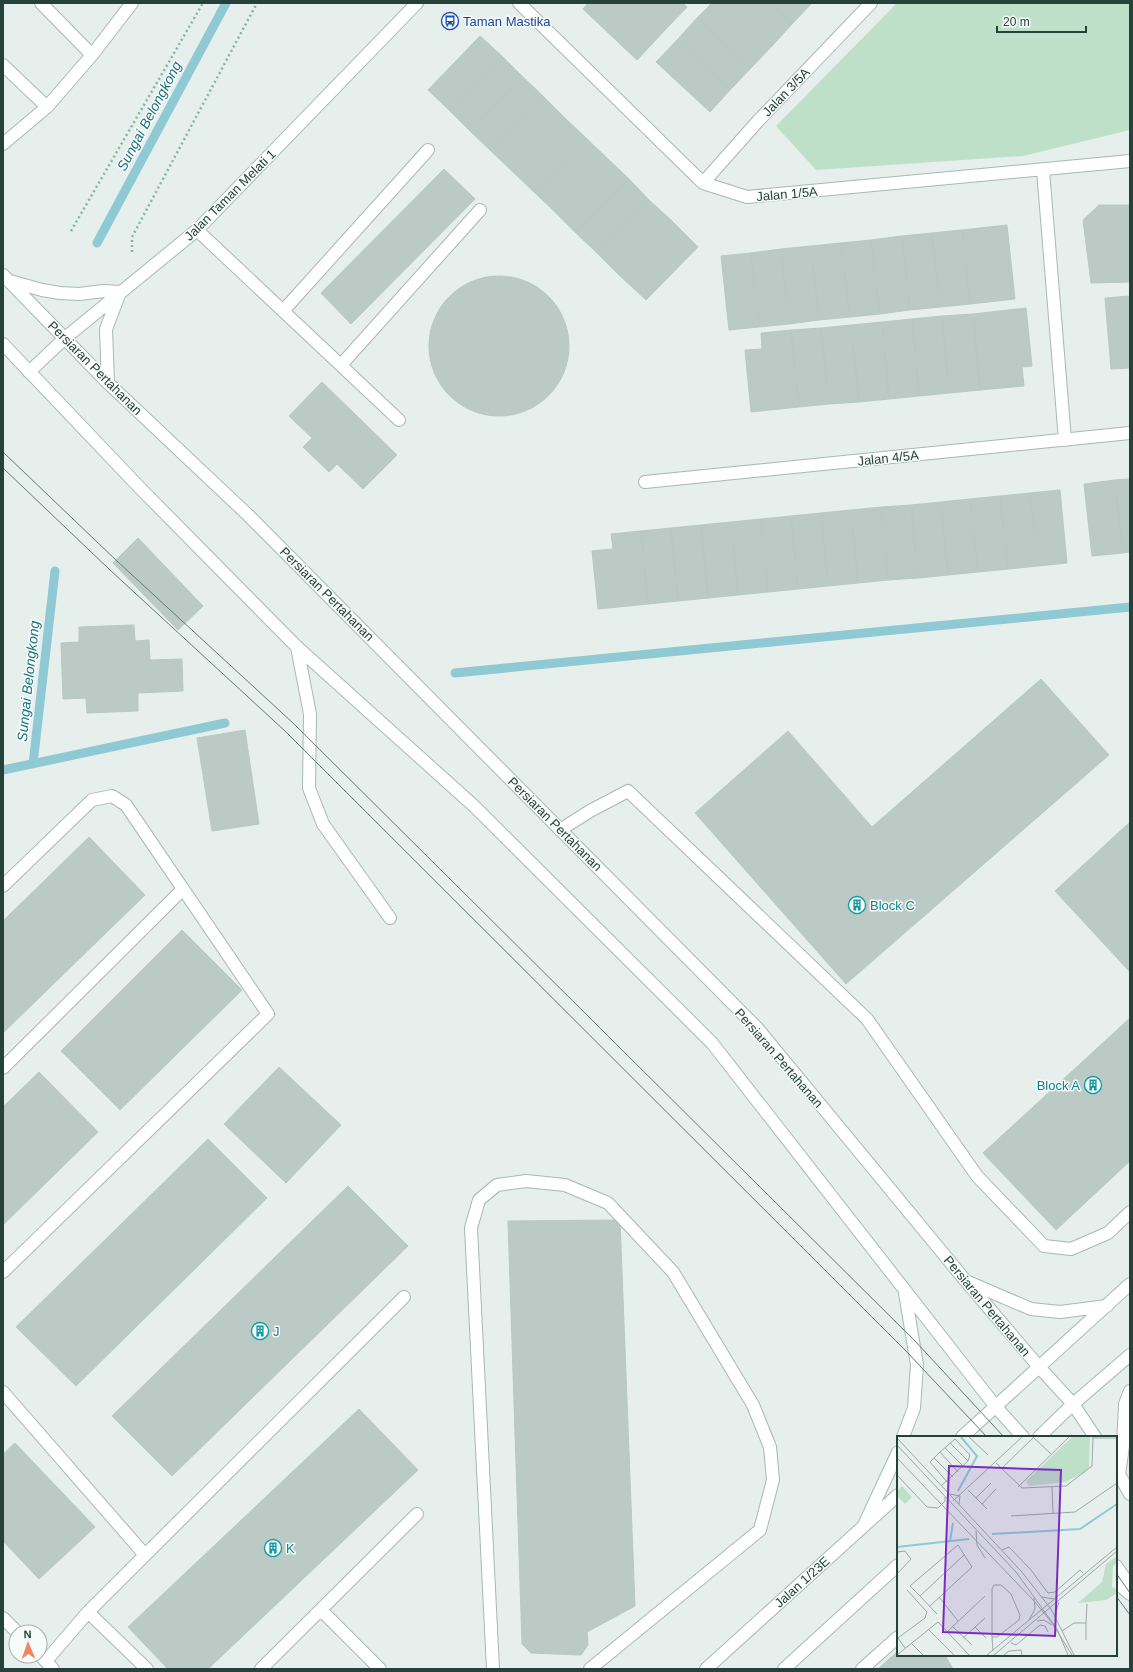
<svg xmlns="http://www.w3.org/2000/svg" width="1133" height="1672" viewBox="0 0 1133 1672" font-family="Arial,sans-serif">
<rect width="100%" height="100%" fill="#e6efeb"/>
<path fill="#bfe0c8" d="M897 3H1130V130L1023 156 816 170 776 126Z"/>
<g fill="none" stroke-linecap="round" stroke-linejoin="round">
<path stroke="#8ec9d4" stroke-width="9" d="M97 243 226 3
M455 673 1130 607
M33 764 55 571
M3 770 225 723"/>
</g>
<path fill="#bbcac4" stroke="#b8c9c2" d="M588 3H639L666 29 637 60 583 9Z
M639 3H683L687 7 666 29Z
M712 3H725L772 46 751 68 697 18Z
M725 3H770L792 24 772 46Z
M770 3H812L792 24Z
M697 18 751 68 730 90 677 40Z
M480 36 502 56 449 110 428 90Z
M677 40 730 90 710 112 656 62Z
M502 56 523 77 470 131 449 110Z
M523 77 544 97 491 151 470 131Z
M544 97 565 118 513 172 491 151Z
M565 118 586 138 534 192 513 172Z
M586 138 608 159 555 212 534 192Z
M608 159 629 179 576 233 555 212Z
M444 169 475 199 351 324 321 293Z
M629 179 649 200 597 253 576 233Z
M649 200 671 220 618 274 597 253Z
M1099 205H1129L1130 282 1091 283 1083 220Z
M671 220 698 247 646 300 618 274Z
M1007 225 1015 299 970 304 962 230Z
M962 230 970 304 940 307 932 233Z
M932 233 940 307 910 310 902 236Z
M902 236 910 310 880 314 871 240Z
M871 240 880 314 850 317 841 243Z
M841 243 850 317 819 320 811 246Z
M811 246 819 320 789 324 781 249Z
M781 249 789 324 759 327 751 253Z
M751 253 759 327 729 330 721 256Z
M429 346a70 70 0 1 1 140 0a70 70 0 1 1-140 0Z
M1130 296V368L1111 369 1105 298Z
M1026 308 1032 366 1022 367 1024 386 980 390 973 314Z
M973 314 980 390 949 393 942 316Z
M942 316 949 393 919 396 912 319Z
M912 319 919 396 889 399 882 322Z
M882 322 889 399 859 402 851 325Z
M851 325 859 402 829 404 821 328Z
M821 328 829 404 799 407 791 330Z
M791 330 799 407 751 412 745 350 762 349 761 333Z
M322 382 397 455 363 489 337 464 329 472 303 447 312 438 289 416Z
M1130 479V552L1123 553 1115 480Z
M1115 480 1123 553 1092 556 1084 484Z
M1060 490 1067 563 1038 566 1030 493Z
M1030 493 1038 566 1008 569 1000 496Z
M1000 496 1008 569 978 572 970 499Z
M970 499 978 572 948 575 941 502Z
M941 502 948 575 918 578 911 505Z
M911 505 918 578 888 580 881 507Z
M881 507 888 580 858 583 851 510Z
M851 510 858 583 828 586 821 513Z
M821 513 828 586 798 589 791 516Z
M791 516 798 589 768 592 761 519Z
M761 519 768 592 738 595 731 522Z
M731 522 738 595 708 598 701 525Z
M701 525 708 598 678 601 671 528Z
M671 528 678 601 648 604 641 531Z
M641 531 648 604 598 609 592 551 613 549 611 534Z
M138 538 203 606 178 630 113 563Z
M134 625 135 641 149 640 150 660 182 659 183 691 138 693V711L87 713 86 698 63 699 61 643 79 642V627Z
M1041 679 1109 755 846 984 695 813 788 731 872 827Z
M245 730 259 824 212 831 197 738Z
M1130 822V972L1055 891Z
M89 837 145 895 3 1033V921Z
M182 930 242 990 120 1110 61 1051Z
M1130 1018V1161L1056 1230 983 1153Z
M279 1067 341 1125 286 1183 224 1124Z
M39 1072 98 1132 3 1225V1107Z
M208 1139 267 1198 76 1386 16 1327Z
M348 1186 408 1246 172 1476 112 1416Z
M620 1220 635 1606 587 1632 588 1645 581 1655 531 1653 522 1644 508 1221Z
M359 1409 418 1470 208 1669H168L128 1627Z
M15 1443 95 1527 39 1579 3 1541V1454Z
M898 1651V1655H945L953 1669H878Z"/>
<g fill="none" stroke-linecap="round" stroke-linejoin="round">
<g stroke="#a8b8b2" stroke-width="14">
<path id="lane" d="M41 3 92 55
M3 65 47 107
M3 144 47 107 92 55 132 3
M197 230 399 420
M283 311 428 150
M341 365 480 210
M297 647 310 714 309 788 323 824 390 918
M560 830 590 811 628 791 867 1019 977 1176 1044 1246 1071 1249 1108 1233 1130 1212
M3 886 92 800 112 796 126 805 268 1014 3 1272
M3 1068 183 889
M3 1392 145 1555
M321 1610 380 1669
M88 1612 147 1669
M46 1661 88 1612 404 1297
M261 1669 417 1514
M493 1669 471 1228 479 1200 497 1185 526 1181 565 1185 608 1203 673 1272 753 1405 770 1447 773 1480 760 1530 590 1669
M862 1669 898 1637"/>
</g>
<g stroke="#a8b8b2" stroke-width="14">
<path id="street" d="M519 3 703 183 747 197 1130 161
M1043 170 1065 440
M703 183 758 121 871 3
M645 482 1130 433
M3 1618 17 1632
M40 1655 53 1669"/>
</g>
<g stroke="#a4bbb3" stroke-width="14">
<path id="secondary" d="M3 275 108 383 248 515 758 1029 965 1280 1039 1367 1073 1404 1095 1437
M10 281 42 290 60 293 79 294 104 291 121 292
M3 344 139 487 297 647 474 806 712 1043 996 1407 1023 1437
M29 372 65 338 197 230 417 3
M108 383 106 329 119 295
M968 1282 1031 1309 1060 1312 1107 1306
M903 1437 914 1408 917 1365 905 1293
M962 1437 1130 1284
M1039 1437 1073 1404 1130 1355
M1116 1469 1130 1494
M1119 1475 1123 1446 1125 1404 1130 1391
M865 1523 898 1452
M1116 1566 1130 1586
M1116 1582 1130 1594
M706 1669 898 1495
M784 1669 898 1565"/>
</g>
<path stroke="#86b3a5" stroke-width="2.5" stroke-dasharray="2 3" stroke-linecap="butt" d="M71 231 203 3
M132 252V237L257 3"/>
<use href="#lane" stroke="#fff" stroke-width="12"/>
<use href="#street" stroke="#fff" stroke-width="12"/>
<use href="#secondary" stroke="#fff" stroke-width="12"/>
<path stroke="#5f7d75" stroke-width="1" d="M3 452 118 562 293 723 916 1342 1004 1437
M3 468 110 570 285 731 905 1350 987 1437
M1116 1573 1130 1593
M1116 1596 1130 1615"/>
</g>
<defs>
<g id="bus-ring" transform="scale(0.9)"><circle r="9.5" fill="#f7fbf9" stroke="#1a4fb4" stroke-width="1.5"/><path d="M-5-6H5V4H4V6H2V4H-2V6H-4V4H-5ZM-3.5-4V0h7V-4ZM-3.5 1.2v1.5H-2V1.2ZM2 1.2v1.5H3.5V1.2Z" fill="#1a4fb4"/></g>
<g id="building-ring" transform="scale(0.9)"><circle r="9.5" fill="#f7fbf9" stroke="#0f9aa8" stroke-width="1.5"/><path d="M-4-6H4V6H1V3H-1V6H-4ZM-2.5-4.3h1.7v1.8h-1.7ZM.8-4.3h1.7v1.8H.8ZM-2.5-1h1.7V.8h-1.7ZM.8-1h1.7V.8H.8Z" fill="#0f9aa8"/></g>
</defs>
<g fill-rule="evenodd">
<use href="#bus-ring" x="450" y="21"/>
<use href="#building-ring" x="857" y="905"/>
<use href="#building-ring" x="1093" y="1085"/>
<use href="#building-ring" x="260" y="1331"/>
<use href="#building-ring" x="273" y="1548"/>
</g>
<g text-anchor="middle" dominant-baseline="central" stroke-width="3" stroke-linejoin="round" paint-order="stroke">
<g font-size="13" fill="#164399" stroke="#f7fbf9" text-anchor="start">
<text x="463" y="21">Taman Mastika</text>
</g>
<g font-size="13" fill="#24423a" stroke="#f7fbf9">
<text transform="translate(786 92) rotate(-46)">Jalan 3/5A</text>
<text transform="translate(787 194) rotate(-5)">Jalan 1/5A</text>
<text transform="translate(230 195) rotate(-45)">Jalan Taman Melati 1</text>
<text transform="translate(95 368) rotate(45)">Persiaran Pertahanan</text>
<text transform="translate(888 458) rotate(-6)">Jalan 4/5A</text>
<text transform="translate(327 594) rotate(45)">Persiaran Pertahanan</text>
<text transform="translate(555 824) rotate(45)">Persiaran Pertahanan</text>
<text transform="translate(779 1058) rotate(49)">Persiaran Pertahanan</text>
<text transform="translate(987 1306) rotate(50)">Persiaran Pertahanan</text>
<text transform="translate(802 1582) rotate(-42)">Jalan 1/23E</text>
</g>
<g font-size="13" fill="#0d838f" stroke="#f7fbf9" text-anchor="start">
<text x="870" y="905">Block C</text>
<text x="1080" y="1085" text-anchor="end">Block A</text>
<text x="273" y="1331">J</text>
<text x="286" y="1548">K</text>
</g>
<g font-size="14" font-style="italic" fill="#1c6f80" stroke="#f7fbf9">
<text transform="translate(149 116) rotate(-62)">Sungai Belongkong</text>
<text transform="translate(28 681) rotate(-84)">Sungai Belongkong</text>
</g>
</g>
<g transform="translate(897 1436)">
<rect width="220" height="220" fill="#e6efeb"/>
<path d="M175 1H193L192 31 187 37 168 46 132 50 129 45ZM5 50 15 61 8 68 0 60V55ZM220 120V127L216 130 215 151 220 153V157L209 164 181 167 205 146 209 128Z" fill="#bfe0c8"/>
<path fill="none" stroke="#8ec9d4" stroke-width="2" d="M61 55 80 20 64 1M95 98 183 93 220 68M53 105 56 87M0 111 72 103"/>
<path fill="none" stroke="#98aaa4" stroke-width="1" d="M72 1 91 19M136 1 154 18M0 2 124 135 154 173 177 219M196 2H220M0 9 119 136 160 193 171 219M48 12 66 30M43 16 61 36M0 22 138 166 155 187 175 219M37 22 56 41M99 27 125 52 169 50 195 30 196 1M104 33 137 1M0 39 30 71 41 72 48 65V61M50 46 33 26 43 16 58 3 73 19 71 25M44 50 71 25 53 7M121 51 172 1M155 51 156 77M71 54 90 73M53 58 63 60 62 68M79 62 94 47M56 65 125 1M85 68 99 53M114 80 178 76 220 47M79 95 80 109 88 122M105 114 112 111 134 134 151 157 158 156 183 134 186 137M0 116 8 115 14 123 0 138M23 160 67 119M42 161 61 185M145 161 157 163M33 170 75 131 61 109 13 150 23 160 40 178M158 179 162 166M132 184 138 173 137 162M140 185 147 184 155 189M189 187 190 168M55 190 75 209M78 191 89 202M31 193 57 219M51 195 88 160M165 195 177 187H189V204M95 201H100L122 184 123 179 114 158 104 149H97L95 153V201L96 215M66 202 88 182M14 207 26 219M114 207 119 209 143 189 148 190 151 196M8 212 1 202 28 182 30 176 10 154M0 219 41 186 72 219M90 219 220 111M97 219 220 115M107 219 112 215 124 214 125 219"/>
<path fill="#7b2cbf" fill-opacity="0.15" stroke="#7b2cbf" stroke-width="2" d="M52 30 164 34 158 200 46 196Z"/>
<rect width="220" height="220" fill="none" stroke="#24423a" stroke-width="2"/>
</g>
<rect width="1133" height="1672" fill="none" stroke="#24423a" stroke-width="8"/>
<g transform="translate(28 1644) rotate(358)"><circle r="19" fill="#f7fbf9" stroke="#a3b1ad"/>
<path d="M0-3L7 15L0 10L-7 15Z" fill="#f4845f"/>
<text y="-6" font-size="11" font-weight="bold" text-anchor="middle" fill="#24423a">N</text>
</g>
<path d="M997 26v6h89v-6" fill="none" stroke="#24423a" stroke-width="2"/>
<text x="1003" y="26" font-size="12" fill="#24423a" stroke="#f7fbf9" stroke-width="3" paint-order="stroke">20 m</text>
</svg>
